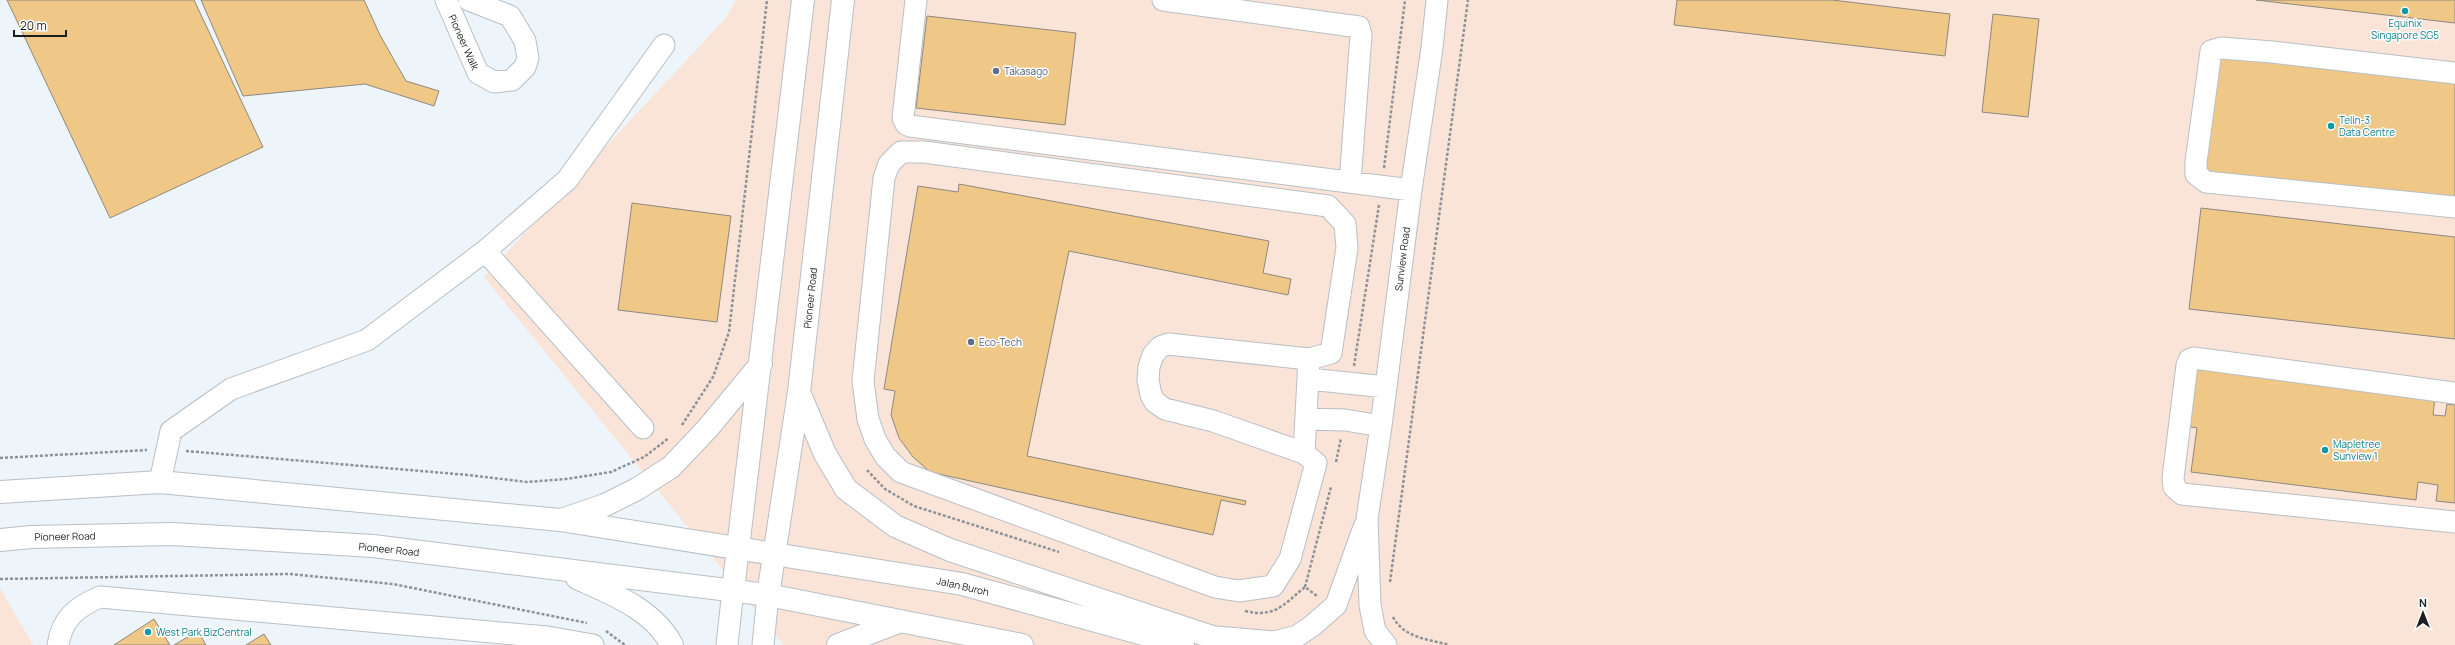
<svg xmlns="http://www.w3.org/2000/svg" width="2455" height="645" viewBox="0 0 2455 645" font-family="Manrope,sans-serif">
<rect width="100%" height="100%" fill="#edf4fa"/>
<path fill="#fae4d7" d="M736 0H2455V645H784L484 277 725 19Z
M0 588 33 645H0Z"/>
<path fill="#efc786" stroke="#8d8982" d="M7 0H194L263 147 110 218Z
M201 0H364L380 35 406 81 439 91 434 106 365 84 243 96Z
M1677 0H1832L1950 14 1945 56 1674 25Z
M2256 0H2455V23Z
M1993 14 2039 19 2028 117 1982 112Z
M927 16 1076 33 1065 125 916 108Z
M2216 53 2455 80V200L2203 172Z
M959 184 1269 241 1263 273 1291 279 1288 295 1069 251 1027 456 1246 501 1245 505 1221 500 1213 535 930 472 913 457 899 438 891 415 895 391 884 389 918 186 958 192Z
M632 203 731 216 717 322 618 310Z
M2201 208 2455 237V339L2189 309Z
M2194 368 2435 397 2433 415 2445 416 2447 404 2455 405V503L2436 501 2438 485 2418 482 2416 500 2191 472 2197 428 2186 426Z
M154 619 170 645H114Z
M198 631 206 645H174Z
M264 634 271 645H246Z"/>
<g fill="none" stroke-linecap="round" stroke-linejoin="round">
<g stroke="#b8bfc5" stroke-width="23">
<path id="minor" d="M446 0 478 73 494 82 512 80 525 67 528 58 525 41 510 16 469 0
M916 0 903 118 906 124 910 126 1411 190
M1163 0 1359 27 1361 35 1350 182
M2455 73 2272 52 2221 48 2211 51 2196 162V174L2206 182 2455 207
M485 251 643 428
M1309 379 1386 387
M2455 393 2194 358 2189 360 2187 365 2173 478 2174 487 2182 494 2455 522
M1307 419 1345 420 1381 426
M1304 453 1309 359 1331 353 1347 248 1345 224 1328 206 924 152H901L889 164 884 178 863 381 868 419 875 439 885 456 901 472 1215 587 1239 591 1273 586 1290 559 1316 463 1304 453 1213 421 1165 409 1155 402 1151 395 1148 380 1149 367 1153 355 1160 347 1168 344 1309 359
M160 482 171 431 231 389 367 340 485 251 567 180 664 45
M1216 637 1275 642 1297 636 1312 626 1336 605 1364 527
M58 645C62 619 76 607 100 597L547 637 593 645
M727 645 733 590
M763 645 768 595
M1386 645 1375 631 1370 605 1367 519 1381 426 1411 190 1432 48 1437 0"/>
</g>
<g stroke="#b8bfc5" stroke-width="24">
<path id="major" d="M799 392 825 454 846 489 895 526 950 550 1236 645
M0 492 160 482 560 520 962 584 1183 645
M564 519 605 505 637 489 671 467 708 428 761 364
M0 540 31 537 172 534 373 546 768 595 1022 645
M577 578C612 594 653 609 672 645
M733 590 803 0
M768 595 799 392 843 0
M838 645 901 621"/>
</g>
<path stroke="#8d9296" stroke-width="2.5" stroke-dasharray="3 2" stroke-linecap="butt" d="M1384 168 1405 0
M1354 366 1379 205
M682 425 713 377 729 332 767 0
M186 451 468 475 527 482 566 479 611 472 644 457 669 438
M0 458 147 450
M1336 462 1341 438
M867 470 885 489 914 506 1059 552
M0 579 290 574 393 584 587 623
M1390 582 1468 0
M1305 587 1331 487
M1245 611C1275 618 1283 605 1305 587L1317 596
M1393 617C1404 638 1428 639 1449 645
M606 631 625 645"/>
<use href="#minor" stroke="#fff" stroke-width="21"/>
<use href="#major" stroke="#fff" stroke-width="22"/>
</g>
<g fill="#0f9aa8" stroke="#fff" stroke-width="1.5">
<circle cx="2405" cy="11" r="4"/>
<circle cx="2331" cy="126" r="4"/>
<circle cx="2325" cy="450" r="4"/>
<circle cx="148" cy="632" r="4"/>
</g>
<g fill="#5c6f8a" stroke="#fff" stroke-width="1.5">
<circle cx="996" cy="71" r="4"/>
<circle cx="971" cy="342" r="4"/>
</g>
<g text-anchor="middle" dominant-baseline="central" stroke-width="3" stroke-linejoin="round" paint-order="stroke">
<g font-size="10" fill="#0d838f" stroke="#fff" text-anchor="start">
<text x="2405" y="23" text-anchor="middle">Equinix<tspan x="2405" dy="12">Singapore SG5</tspan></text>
<text x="2339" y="120">Telin-3<tspan x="2339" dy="12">Data Centre</tspan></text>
<text x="2333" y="444">Mapletree<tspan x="2333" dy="12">Sunview 1</tspan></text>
<text x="156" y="632">West Park BizCentral</text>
</g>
<g font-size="10" fill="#1b1d1f" stroke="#fff">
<text transform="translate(464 42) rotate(66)">Pioneer Walk</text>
<text transform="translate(1402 259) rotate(-83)">Sunview Road</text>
<text transform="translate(810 298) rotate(-84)">Pioneer Road</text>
<text transform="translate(65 536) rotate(-1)">Pioneer Road</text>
<text transform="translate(389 549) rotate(6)">Pioneer Road</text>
<text transform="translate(963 586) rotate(13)">Jalan Buroh</text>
</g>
<g font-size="10" fill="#4e5e75" stroke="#fff" text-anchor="start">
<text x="1004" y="71">Takasago</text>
<text x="979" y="342">Eco-Tech</text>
</g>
</g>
<g transform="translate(2423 613)" stroke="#ffffff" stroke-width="3" paint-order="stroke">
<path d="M0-3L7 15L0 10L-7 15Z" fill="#1b1d1f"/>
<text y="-6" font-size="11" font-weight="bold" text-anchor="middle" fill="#1b1d1f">N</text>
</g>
<path d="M14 30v6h52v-6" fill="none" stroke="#1b1d1f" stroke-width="2"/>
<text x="20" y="30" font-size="12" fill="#1b1d1f" stroke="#ffffff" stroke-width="3" paint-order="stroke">20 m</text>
</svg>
